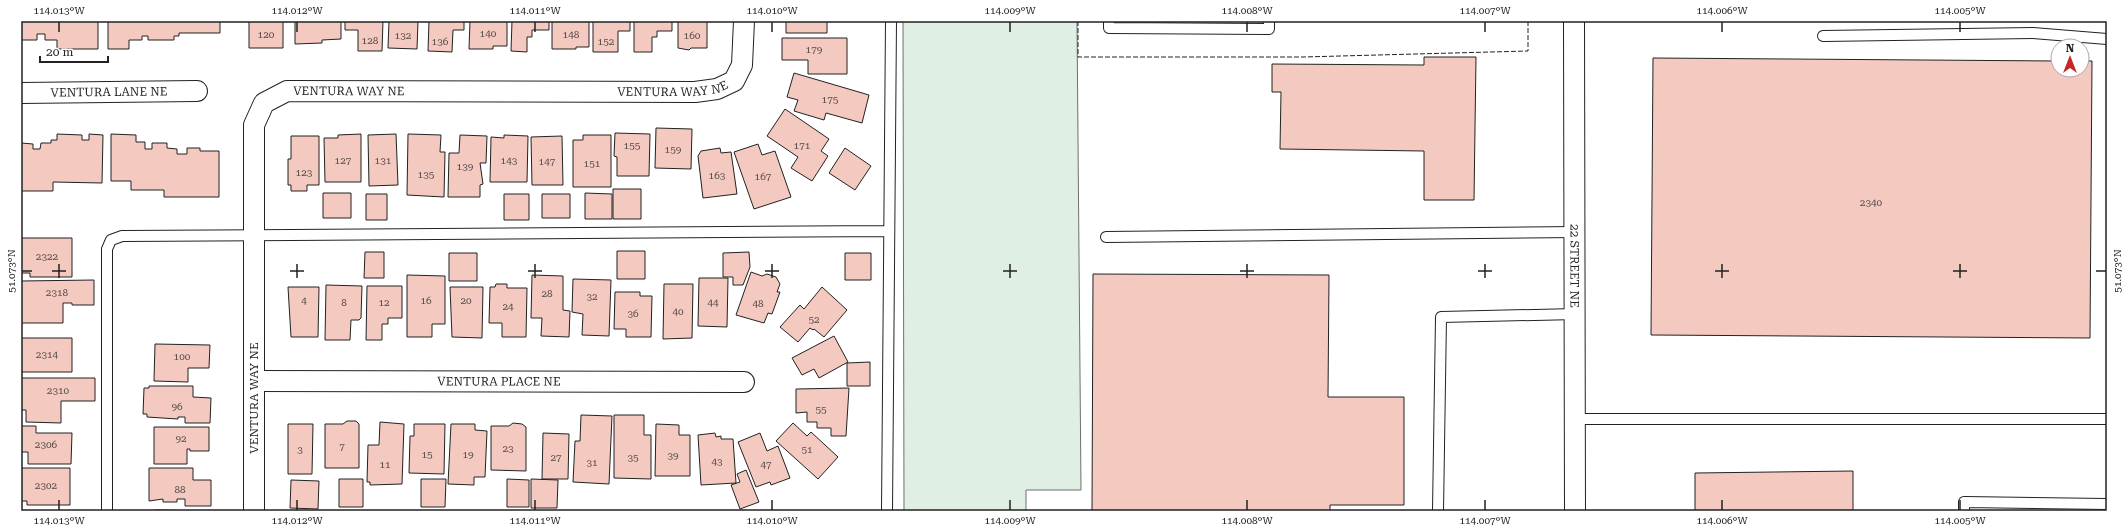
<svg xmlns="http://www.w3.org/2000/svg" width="2128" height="532" viewBox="0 0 2128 532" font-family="'Roboto Serif',serif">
<rect width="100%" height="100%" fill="#fff"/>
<path fill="#e0efe3" stroke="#6f6f6f" d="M903 21H1077L1081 490H1026V511H904Z"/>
<path fill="#f3c9c0" stroke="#222" d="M21 21H98V49H57V40H45V34H37V40H21Z
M108 21H220V33H179V36H174V40H148V36H142V40H129V49H108Z
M249 21H283V48H249Z
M295 21H341V39L322 40V43L295 44Z
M345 21H383L382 51H358V30H345Z
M389 21H418L417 49 388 48Z
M429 21H464V30H453L452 52 428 51Z
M470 21H507V46H493V49H469Z
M512 21H549V30H532V37H527V52L511 51Z
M552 21H589V47H576V49H552Z
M593 21H630V31H618V52H593Z
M634 21H672V31H657V37H652V52H634Z
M678 21H707V48H691L689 50 678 48Z
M786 21H827V33H786Z
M782 38H847V74H808V60H782Z
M1424 57H1476L1474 200H1424V151L1280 149 1281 92H1272V64L1424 65Z
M1653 58 2058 61V70H2082V61H2092L2090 338 1651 335Z
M794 73 869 95 862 123 826 113 824 120 794 111 798 100 787 97Z
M785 109 829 139 821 151 828 156 812 181 791 168 798 157 767 136Z
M656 128 692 129 691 169 655 168Z
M615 133 650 134 649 176H617V157L614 156Z
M57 134 82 135V140H89V134L103 135 102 183 53 182V191H21V143L33 144V149H40L41 143H51V140H57Z
M111 134 136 135V142H145V149H152V143H167V148L177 149V154H187V148H200V151H219V197H164V190H131V181H111Z
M361 134V182H325L324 138H338V135Z
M396 134 398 185 369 186 368 135Z
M408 134 441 135 440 152H445L444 197 407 195Z
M460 135 487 136 486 163H480L483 184 480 185V197H448L449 153H459Z
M504 135 528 136 527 182H490L491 137 504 138Z
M583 135H611V187H573V140H583Z
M291 136H319V185H307V191H291V185H288V159H291Z
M562 136 563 185H532L531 137Z
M758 144 762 155 775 151 791 197 754 209 734 152Z
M720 148 721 153 731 152 737 194 703 198 698 156 701 151Z
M845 148 871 166 855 190 829 173Z
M613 189H641V219H613Z
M323 193H351V218H323Z
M585 193 612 194V219H585Z
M366 194H387V220H366Z
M504 194H529V220H504Z
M542 194H570V218H542Z
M21 238H72V277H30V273H21Z
M617 251H645V279H617Z
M365 252H384V278H364Z
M749 252 750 267 743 285H733V277H723V253Z
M449 253H477V281H449Z
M845 253H871V280H845Z
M751 272 762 276 767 274 776 277 780 284 777 292H780L772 314 768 313 764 323 736 315Z
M1093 274 1329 275 1328 397H1404V505H1330V511H1092Z
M407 275 445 276V324H432V337H407Z
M532 275 563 276V310L570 311 569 337 541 336 542 318H531Z
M699 278H728L727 327 698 326Z
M573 279 611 280 609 336 582 335 583 314 572 312Z
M94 280V305H72V303H63V323H21V281Z
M496 284H507V288H527L526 337H502V323H489L490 287H495Z
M664 284H693L692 338 663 339Z
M326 285 362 286 361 318 359 320H351L350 340H325Z
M367 286H402V318H388V324H382V340H366Z
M288 287H319L318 337H291Z
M450 287H483L482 338 452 337Z
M822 287 847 310 824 337 814 329 813 330 810 328 798 342 780 327 800 305 804 309Z
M615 292H640V296H652L651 337H626V329H614Z
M834 336 848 362 819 378 814 369 802 375 792 358Z
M21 338H72V372H22L21 374Z
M155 344 210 345 209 368H188V382L154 381Z
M870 362V386H847V363Z
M21 378H95V401H61V423L26 422V410H21Z
M149 386H193V397L211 398 210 423H185V417H178V419L147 417V414H143L144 388H149Z
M849 388 846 436H831V428H817V422H807V412L796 413V389Z
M581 415 612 416 609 484 573 482 575 441H580Z
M614 415H644V435H651V479L614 478Z
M347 421H356L359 424V468H325V424H343Z
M380 422 404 424 402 484 370 485V482H367L368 445H379Z
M513 423 522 424 526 427V471L491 470V426H509Z
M793 423 807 436 811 432 838 457 818 479 776 441Z
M288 424H313L312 474H288Z
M414 424H445L444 474 409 473 410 436H414Z
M451 424H475V430L487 431 485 477H474V485L448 484Z
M656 424 679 425V435H690V476H655Z
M21 426H36V433H72L71 464H28V452H21Z
M154 427H209V451H190V449H187V464H154Z
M543 433 569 434 568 479H542Z
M715 433 716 437 721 436V439H733L736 483 701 485 698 435Z
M760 433 767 451 778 446 790 478 771 485 770 482 756 487 738 442Z
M21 468H70V505H27V501H21Z
M149 468H193V480H211V506H185V499H177V502H163V499L149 501Z
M746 470 759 502 740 509 731 485 740 482 737 474Z
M1853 471V511H1695V473Z
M339 479H363V507H339Z
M421 479H446L445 507H421Z
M507 479 529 480V507H507Z
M531 479 558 480 557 508H531Z
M291 480 319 481 318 509 290 508Z
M155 510 210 511H155Z"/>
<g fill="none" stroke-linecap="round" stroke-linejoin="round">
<g stroke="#222" stroke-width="12">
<path id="service" d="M1109 21V28L1269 29V21
M1823 36 2033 33 2107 39
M1106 237 1576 232
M1574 419H2107
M107 511V249L111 240 122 236 889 231
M887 511 891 21
M1438 511 1441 317 1576 314
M1964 511V502L2107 504"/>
</g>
<g stroke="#222" stroke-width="22">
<g id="minor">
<path id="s1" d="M1574 21 1575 511"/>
<path id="s2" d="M21 93 197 91"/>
<path id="s3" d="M254 381 744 382"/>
<path id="s4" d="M254 511V125L264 103 287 91 695 92 717 89 734 81 742 65 744 21"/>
</g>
</g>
<use href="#service" stroke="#fff" stroke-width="10"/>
<use href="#minor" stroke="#fff" stroke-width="20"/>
<path stroke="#222" stroke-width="1" stroke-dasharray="5 2" stroke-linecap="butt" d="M1078 21V57H1303L1528 51V21"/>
</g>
<path fill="none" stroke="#222" stroke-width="1.5" d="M59 22V32M297 22V32M535 22V32M772 22V32M1010 22V32M1247 22V32M1485 22V32M1722 22V32M1960 22V32M59 264V278M297 264V278M535 264V278M772 264V278M1010 264V278M1247 264V278M1485 264V278M1722 264V278M1960 264V278M22 271H32M52 271H66M290 271H304M528 271H542M765 271H779M1003 271H1017M1240 271H1254M1478 271H1492M1715 271H1729M1953 271H1967M2096 271H2106M59 500V510M297 500V510M535 500V510M772 500V510M1010 500V510M1247 500V510M1485 500V510M1722 500V510M1960 500V510"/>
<g text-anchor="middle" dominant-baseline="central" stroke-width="3" stroke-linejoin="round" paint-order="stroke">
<g font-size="10" fill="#564c4a">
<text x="488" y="33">140</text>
<text x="266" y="34">120</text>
<text x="571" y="34">148</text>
<text x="403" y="35">132</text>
<text x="692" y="35">160</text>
<text x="370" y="40">128</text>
<text x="440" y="41">136</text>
<text x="606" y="41">152</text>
<text x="814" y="49">179</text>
<text x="830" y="99">175</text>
<text x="632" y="145">155</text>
<text x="802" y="145">171</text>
<text x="673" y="149">159</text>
<text x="343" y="160">127</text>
<text x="383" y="160">131</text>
<text x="509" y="160">143</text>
<text x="547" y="161">147</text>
<text x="592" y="163">151</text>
<text x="465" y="166">139</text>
<text x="304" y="172">123</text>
<text x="426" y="174">135</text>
<text x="717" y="175">163</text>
<text x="763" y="176">167</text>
<text x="1871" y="202">2340</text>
<text x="47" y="256">2322</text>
<text x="57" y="292">2318</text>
<text x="547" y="293">28</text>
<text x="592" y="296">32</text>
<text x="304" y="300">4</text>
<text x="426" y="300">16</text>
<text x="466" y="300">20</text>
<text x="344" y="302">8</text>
<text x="384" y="302">12</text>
<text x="713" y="302">44</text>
<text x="758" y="303">48</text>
<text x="508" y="306">24</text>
<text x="678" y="311">40</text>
<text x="633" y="313">36</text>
<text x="814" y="319">52</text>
<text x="47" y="354">2314</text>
<text x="182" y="356">100</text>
<text x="58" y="390">2310</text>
<text x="177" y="406">96</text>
<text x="821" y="409">55</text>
<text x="181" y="438">92</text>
<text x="46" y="444">2306</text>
<text x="342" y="446">7</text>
<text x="508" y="448">23</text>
<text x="300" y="449">3</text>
<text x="807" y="449">51</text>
<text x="427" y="454">15</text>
<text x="468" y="454">19</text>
<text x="673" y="455">39</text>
<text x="556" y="457">27</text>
<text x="633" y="457">35</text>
<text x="717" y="461">43</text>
<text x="592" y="462">31</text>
<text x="385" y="464">11</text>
<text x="766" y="464">47</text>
<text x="46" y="485">2302</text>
<text x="180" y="489">88</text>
</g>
<g font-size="12" fill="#222" stroke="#fff">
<text stroke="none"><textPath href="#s4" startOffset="822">VENTURA WAY NE</textPath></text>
<text stroke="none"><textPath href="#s4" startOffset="498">VENTURA WAY NE</textPath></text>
<text stroke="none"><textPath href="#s2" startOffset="88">VENTURA LANE NE</textPath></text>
<text stroke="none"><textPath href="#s1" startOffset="245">22 STREET NE</textPath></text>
<text stroke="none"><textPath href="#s3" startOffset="245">VENTURA PLACE NE</textPath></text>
<text transform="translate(254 398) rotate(-90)">VENTURA WAY NE</text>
</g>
</g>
<rect width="2128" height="532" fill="none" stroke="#ffffff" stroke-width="44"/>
<g transform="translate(2070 58)"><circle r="19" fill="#ffffff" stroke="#a7a7a7"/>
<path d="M0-3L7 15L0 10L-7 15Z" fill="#c62828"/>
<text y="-6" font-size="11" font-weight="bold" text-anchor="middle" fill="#222222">N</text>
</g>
<path d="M40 56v6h68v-6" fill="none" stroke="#222222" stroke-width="2"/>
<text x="46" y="56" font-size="12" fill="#222222" stroke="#ffffff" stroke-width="3" paint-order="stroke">20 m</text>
<rect x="22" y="22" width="2084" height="488" fill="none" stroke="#222" stroke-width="1.5"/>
<g font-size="10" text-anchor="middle" fill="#222">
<text x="59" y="14">114.013°W</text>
<text x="297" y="14">114.012°W</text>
<text x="535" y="14">114.011°W</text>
<text x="772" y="14">114.010°W</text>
<text x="1010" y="14">114.009°W</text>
<text x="1247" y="14">114.008°W</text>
<text x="1485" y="14">114.007°W</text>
<text x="1722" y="14">114.006°W</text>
<text x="1960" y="14">114.005°W</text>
<text transform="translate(11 271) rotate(-90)" y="4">51.073°N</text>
<text transform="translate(2117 271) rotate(-90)" y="4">51.073°N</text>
<text x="59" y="524">114.013°W</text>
<text x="297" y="524">114.012°W</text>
<text x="535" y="524">114.011°W</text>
<text x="772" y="524">114.010°W</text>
<text x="1010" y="524">114.009°W</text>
<text x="1247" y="524">114.008°W</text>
<text x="1485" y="524">114.007°W</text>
<text x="1722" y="524">114.006°W</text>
<text x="1960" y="524">114.005°W</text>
</g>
</svg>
